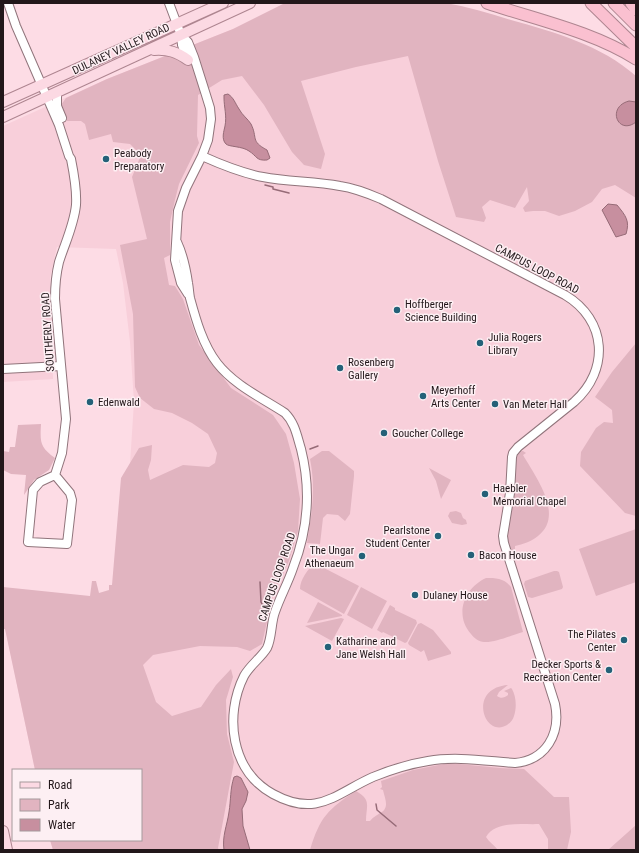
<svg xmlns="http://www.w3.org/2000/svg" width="639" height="853" viewBox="0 0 639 853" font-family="'Roboto Condensed',sans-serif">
<rect width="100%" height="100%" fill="#fddce5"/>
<path fill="#f8cfda" d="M285 3 636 85V850H53L50 840H141V770H35L3 618 118 591 130 464 134 402 130 342 123 283 116 249 57 247 50 278 53 379 3 382V126L107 79 233 29Z"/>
<path fill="#e1b4c0" d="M285 3H446C468 7 489 13 511 20 554 32 601 45 636 76V198L615 185 602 189 592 202 575 211 559 216 545 211H533L525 212 523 208 529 201 527 187 515 208 490 200 482 207 486 218 484 222 456 217 438 161 408 56 356 67 301 81 325 154 321 169 304 165 292 152 264 105 242 76 222 80 198 95 197 136 199 143 179 184 175 200 170 222V255L164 258 169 285 175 286 183 299 199 345 231 388 273 415 286 434 294 463 300 499 298 531 289 561 273 595 262 644 250 651 237 647 200 646 153 655 143 665 156 702 172 716 201 707 216 685 231 669 233 677 226 700 227 734 234 762 218 848 219 850H53L50 840H141V770H35L5 629H3V587L90 596 92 581H96L99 593 109 590V585H112L121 478 139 448 152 445 151 460 148 470 150 480 183 465 209 467 215 463 217 453 208 434 192 423 172 413 154 409 140 398 135 387 133 314 120 245 147 239 132 177 141 155 130 144 113 142 111 134 89 140 85 124 81 121H67L61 105 66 98 107 79 233 29Z
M636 343V516L625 513 580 466 581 452 596 428 604 422 613 423 612 410 595 397 612 372Z
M41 424C40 443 40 447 55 458L49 470 34 480 24 495 26 475 11 474 3 470V451L9 452 10 447H15L18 425Z
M322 451H329L354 471V476L350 514 345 521 338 515 327 514 323 518 320 544 307 543C312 512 316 490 310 459Z
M520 451H523L526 453 523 455C535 476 565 515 538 536 531 542 523 544 515 546V549L511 551 509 549 506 538 515 460 517 454Z
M429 468 451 480 441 499 436 481Z
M450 512 456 511 461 513 463 518 466 520 467 524 462 525 452 523 448 516Z
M636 529V582L596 596 579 549Z
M315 564 327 568 326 569 359 586 344 614 300 589C300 580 308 568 315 564Z
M554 571H557L559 572 563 587 562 589 532 598 528 597 524 584 525 581Z
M486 578C496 578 504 578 511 587L523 632C512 635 494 643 484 642 479 642 474 638 471 634 454 615 464 588 486 578Z
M361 587 387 601 372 629 347 615Z
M318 602 342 615V616L307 623Z
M390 605 395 608V610L416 620 417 623 407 642 405 643 383 632 382 633 377 630Z
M341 618 344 619 343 621 332 641 305 626Z
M421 623 433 630 451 652V654L428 661 424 650 421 652 409 645 408 643 418 624Z
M508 685 499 692 497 696C501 699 504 698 508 695V693L504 691 511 688 512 689C516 696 517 707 514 716 513 720 510 723 507 725 484 739 467 688 508 685Z
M449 763 500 768 524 769 554 797H569L571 832 567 850H548V839L539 824C522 825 496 820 486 837 489 842 494 845 498 850H310C320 817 328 809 356 791 372 800 366 806 366 821H370C373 817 376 816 380 813 390 808 385 799 383 790L380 789 382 787 381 781 413 770Z
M636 825V850H608Z"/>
<path fill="#c78f9f" stroke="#966b77" d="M228 94C234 98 235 103 239 109 242 115 248 119 251 124 258 138 250 141 267 150L270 158 267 160C256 161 257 156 249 151 242 146 229 147 226 144 221 139 224 131 225 126 227 116 224 107 224 98V95Z
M629 101 636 102V122C618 136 606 107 629 101Z
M608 204 617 205C626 216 630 221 626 234L616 237 602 210Z
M237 776 241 778 248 792 246 801 242 809 243 826 250 850H224C222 836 227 826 229 812 231 800 230 789 234 777Z"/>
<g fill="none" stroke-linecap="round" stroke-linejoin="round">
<path stroke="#966b77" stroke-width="1.5" d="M265 185 273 187V189L289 193
M310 449 318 446
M260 582 261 602 265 610
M376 804 377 810 396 826"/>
<g stroke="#90747b" stroke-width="10">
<path id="minor" d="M8 3 16 26 59 125 69 156 71 159C74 174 77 190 76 205 74 225 65 243 59 262 56 274 55 287 55 299L66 419 62 453 55 475 40 482 33 490 28 542 67 544 72 500 70 493 55 475
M169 3 181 35 188 42 194 57 206 95 210 108 211 119 208 140 202 156 186 188 178 211 175 260 181 283 188 294
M181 35 182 45 188 60
M57 92V106L62 118
M177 242C183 255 186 269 188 283 189 288 189 293 190 298 196 320 203 345 217 363 234 385 262 398 285 413 295 423 297 436 301 449 311 489 308 530 293 568 288 583 280 597 275 612 271 622 272 638 267 648 261 658 250 665 244 676 224 716 231 771 273 794 317 818 335 794 373 777 390 770 409 764 428 761 456 756 486 761 515 763 546 760 561 734 555 704L504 543 503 536 510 493 512 457 513 453 518 447 574 402C610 370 607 320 565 295L381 199C367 193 354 188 340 186 314 181 288 182 263 177 241 173 222 165 202 156
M3 369 61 366"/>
</g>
<g stroke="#ae8590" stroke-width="12">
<path id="major" d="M154 50C168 49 177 52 188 60
M3 102 223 3
M3 117 250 3
M3 831 7 850"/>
</g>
<g stroke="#ae8590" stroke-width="13">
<path id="highway" d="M487 3C537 20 591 31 636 59
M591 3 636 47
M614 3 636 25
M631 3 636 10"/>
</g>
<use href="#minor" stroke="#fff" stroke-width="8"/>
<use href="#major" stroke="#fcd9e3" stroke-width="10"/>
<use href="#highway" stroke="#fac0d0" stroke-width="11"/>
</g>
<g fill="#246178" stroke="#fdeff3" stroke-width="1.5">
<circle cx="106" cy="159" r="4"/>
<circle cx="397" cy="310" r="4"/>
<circle cx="480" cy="343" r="4"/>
<circle cx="340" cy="368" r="4"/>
<circle cx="423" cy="396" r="4"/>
<circle cx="90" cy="402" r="4"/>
<circle cx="495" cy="404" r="4"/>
<circle cx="384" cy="433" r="4"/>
<circle cx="485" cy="494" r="4"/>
<circle cx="438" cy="536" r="4"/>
<circle cx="471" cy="555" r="4"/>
<circle cx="362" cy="556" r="4"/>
<circle cx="415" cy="595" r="4"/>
<circle cx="624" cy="640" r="4"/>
<circle cx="328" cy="647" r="4"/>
<circle cx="609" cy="670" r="4"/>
</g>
<g text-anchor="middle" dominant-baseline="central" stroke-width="3" stroke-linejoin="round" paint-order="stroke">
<g font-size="11" fill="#22171a" stroke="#fdeff3">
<text transform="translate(121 49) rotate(-25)">DULANEY VALLEY ROAD</text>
<text transform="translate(537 269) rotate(28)">CAMPUS LOOP ROAD</text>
<text transform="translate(48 332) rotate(-94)">SOUTHERLY ROAD</text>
<text transform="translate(277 577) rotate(-71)">CAMPUS LOOP ROAD</text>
</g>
<g font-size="11" fill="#22171a" stroke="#fdeff3" text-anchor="start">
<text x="114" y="153">Peabody<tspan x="114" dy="13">Preparatory</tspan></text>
<text x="405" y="304">Hoffberger<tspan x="405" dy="13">Science Building</tspan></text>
<text x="488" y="337">Julia Rogers<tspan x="488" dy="13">Library</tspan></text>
<text x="348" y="362">Rosenberg<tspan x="348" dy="13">Gallery</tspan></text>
<text x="431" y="390">Meyerhoff<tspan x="431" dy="13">Arts Center</tspan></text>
<text x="98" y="402">Edenwald</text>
<text x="503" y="404">Van Meter Hall</text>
<text x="392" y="433">Goucher College</text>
<text x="493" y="488">Haebler<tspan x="493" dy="13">Memorial Chapel</tspan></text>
<text x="430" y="530" text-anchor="end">Pearlstone<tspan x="430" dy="13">Student Center</tspan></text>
<text x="354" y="550" text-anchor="end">The Ungar<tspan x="354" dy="13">Athenaeum</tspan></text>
<text x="479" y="555">Bacon House</text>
<text x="423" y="595">Dulaney House</text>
<text x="616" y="634" text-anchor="end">The Pilates<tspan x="616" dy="13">Center</tspan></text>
<text x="336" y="641">Katharine and<tspan x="336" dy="13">Jane Welsh Hall</tspan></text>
<text x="601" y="664" text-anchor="end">Decker Sports &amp;<tspan x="601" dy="13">Recreation Center</tspan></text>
</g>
</g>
<rect width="639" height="853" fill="none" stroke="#22171a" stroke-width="8"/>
<rect x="12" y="769" width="130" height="72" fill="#fdeff3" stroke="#a5999c"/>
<rect x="20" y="782" width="20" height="6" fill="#fcd9e3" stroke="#a5999c"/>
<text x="48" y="789" font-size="12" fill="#22171a">Road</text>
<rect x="20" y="799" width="20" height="12" fill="#e1b4c0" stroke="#a5999c"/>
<text x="48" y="809" font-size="12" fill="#22171a">Park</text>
<rect x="20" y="819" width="20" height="12" fill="#c78f9f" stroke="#a5999c"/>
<text x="48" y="829" font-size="12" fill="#22171a">Water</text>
</svg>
